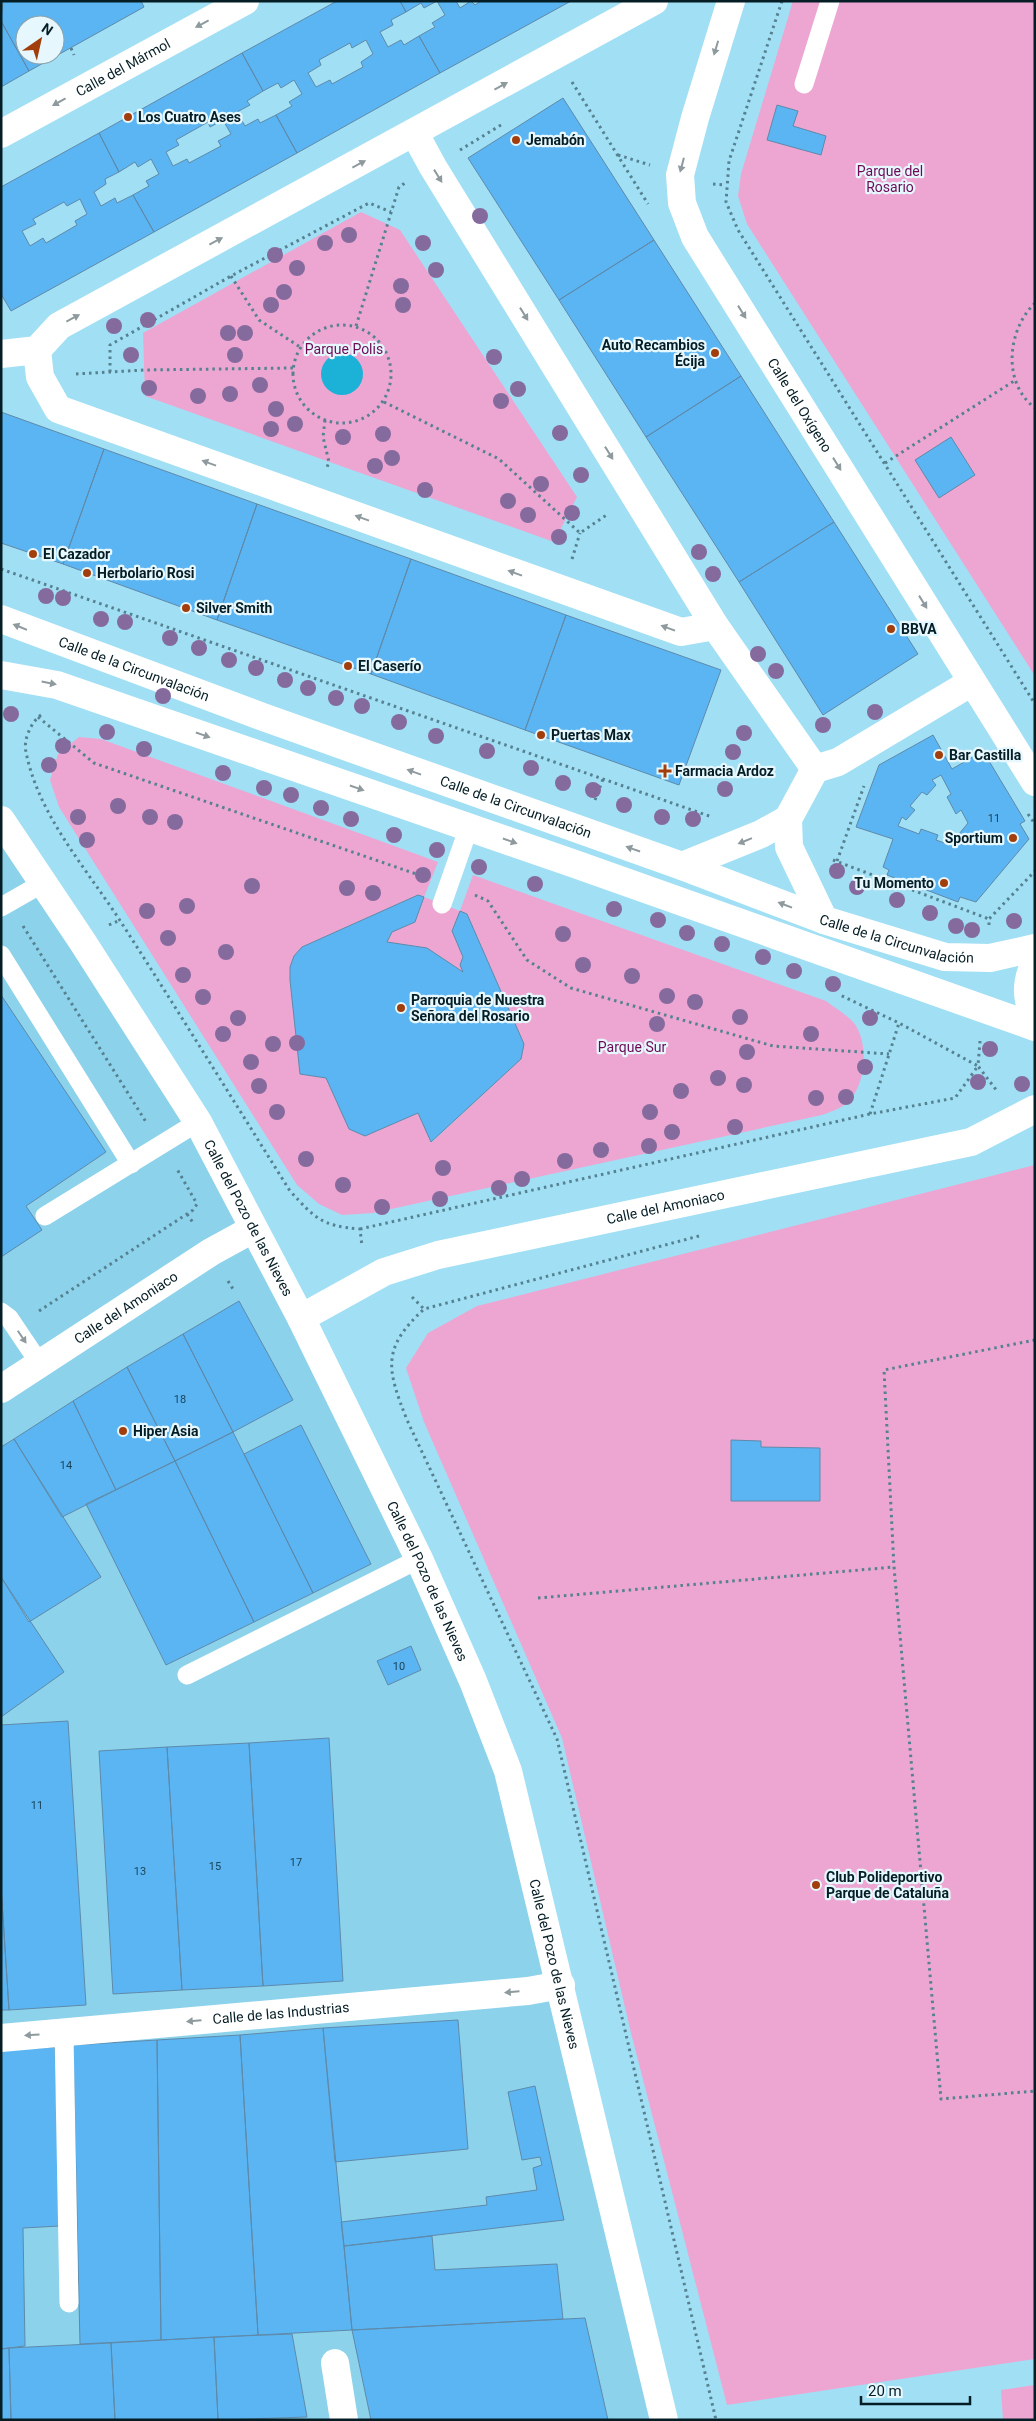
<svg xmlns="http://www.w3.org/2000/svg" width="1036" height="2421" viewBox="0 0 1036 2421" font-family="Roboto,sans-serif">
<rect width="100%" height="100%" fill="#a1dff4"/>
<path fill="#8cd2eb" d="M1 824 198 1122 473 1681 664 2420H1Z"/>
<path fill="#eda6d2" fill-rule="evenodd" d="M793 1H1035V676L747 224 738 196 741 174Z
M361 212 400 230 577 497 554 542 145 396 143 333Z
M79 737 101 739 438 862 424 897 460 911 473 875 826 1001C835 1008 847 1015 854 1023 870 1044 866 1090 844 1105 838 1110 829 1112 822 1115L373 1213 342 1215 319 1204 297 1185 59 807 50 780 58 754ZM418 895 424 898 415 922 392 932 387 942 427 948 463 972 460 912 467 914 524 1044 521 1059 432 1142 418 1113 365 1136 349 1129 326 1078 300 1074 290 980C290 966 292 958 302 947Z
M1035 1165V2359L727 2405 631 2033 562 1738 424 1422 406 1368 428 1333 477 1306Z
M1035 2385V2420H1003L1001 2390Z"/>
<path fill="#1cb1d7" d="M321 374a21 21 0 1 1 42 0a21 21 0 1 1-42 0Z"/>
<path fill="#5bb5f3" stroke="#5e8aaa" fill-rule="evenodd" d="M3 1H141L144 7 29 71 1 21ZM25 25H55V55H25Z
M337 1H400L406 12 391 20 393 25 380 32 388 47 401 40 404 45 419 36 440 73 297 153 276 115 292 106 289 102 302 94 294 80 281 88 278 83 263 91 242 53ZM366 40 373 54 361 62 363 67 332 84 330 80 316 87 308 73 321 65 319 60 350 43 352 48Z
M400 1H456L460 8 471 1 475 5 481 1H571L440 73 419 36 435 27 432 23 445 15 437 1 424 8 421 3 406 12Z
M1 21 29 71 1 87Z
M242 53 263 91 247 101 250 105 237 112 245 126 258 119 260 123 276 115 297 153 154 232 133 195 149 186 146 181 159 174 151 159 138 167 135 162 119 172 99 133ZM223 120 231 134 218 141 221 146 189 163 187 159 173 166 166 152 179 145 176 140 208 122 210 127Z
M563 98 654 240 559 300 468 158Z
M777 105 798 111 793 126 826 136 821 155 767 140Z
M99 133 119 172 105 179 106 184 94 192 101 206 115 198 117 203 133 195 154 232 11 311 1 294V187ZM80 199 87 214 75 221 77 225 46 243 43 238 30 246 22 231 36 224 33 219 64 202 67 206Z
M654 240 741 376 646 437 559 300Z
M741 376 834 522 739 582 646 437Z
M1 412 104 449 63 564 1 543Z
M951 437 975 475 939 498 915 460Z
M104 449 257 504 217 620 63 564Z
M257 504 411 559 371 674 217 620Z
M834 522 918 654 823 715 739 582Z
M411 559 566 615 525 730 371 674Z
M566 615 721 670 679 785 525 730Z
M933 735 952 769 978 754 982 759 986 756 1025 821 1020 824 1029 839 976 902 960 897 958 902 887 875 889 870 883 867 893 839 856 827 879 765ZM941 775 951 794 947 797 956 814 961 810 968 823 950 845 936 840 938 835 921 829 919 834 898 826 902 817 906 820 915 810 910 806 922 792 927 795 936 785 932 780Z
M418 895 424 897 415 922 392 932 387 942 427 948 463 972 460 965 463 957 452 931 460 911 467 914 524 1044 521 1059 431 1142 418 1113 365 1136 349 1129 326 1078 300 1074 290 980V967L294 956 302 947Z
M1 995 106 1152 26 1206 42 1230 1 1257Z
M239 1301 293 1400 233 1432 183 1334Z
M183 1334 233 1432 175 1461 127 1367Z
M127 1367 175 1461 116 1490 73 1401Z
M73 1401 116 1490 62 1517 14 1439Z
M301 1425 371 1564 313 1593 244 1454Z
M233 1432 313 1593 254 1622 175 1461Z
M14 1439 101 1577 29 1622 1 1577V1447Z
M731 1440 761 1441V1447L820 1448V1501H731Z
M175 1461 254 1622 166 1665 86 1504Z
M1 1577 64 1672 1 1717Z
M411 1646 421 1670 388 1685 377 1661Z
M68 1721 86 2005 9 2010 1 1886V1725Z
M329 1738 343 1981 263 1986 249 1743Z
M249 1743 263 1986 182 1990 167 1747Z
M167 1747 182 1990 113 1994 99 1751Z
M1 1886 9 2010H1Z
M458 2020 468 2149 335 2162 323 2028Z
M323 2028 352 2330 258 2335 240 2035Z
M240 2035 258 2335 161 2340 157 2040Z
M157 2040 161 2340 80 2344 73 2045Z
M55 2047 60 2226 23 2228 25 2346 1 2349V2050Z
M535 2086 564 2220 344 2246 341 2222 487 2205 486 2197 537 2190 533 2168 542 2165 540 2157 522 2160 508 2092Z
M432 2236 435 2270 557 2264 563 2319 352 2330 344 2246Z
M585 2318 608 2420H371L352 2330Z
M292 2334 307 2417 218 2420 214 2337Z
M214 2337 218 2420H115L111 2343Z
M111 2343 115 2420H11L9 2348Z
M9 2348 11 2420H1V2349Z"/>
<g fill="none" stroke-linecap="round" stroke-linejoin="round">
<path stroke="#558190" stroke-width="3" stroke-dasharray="2.5 4" stroke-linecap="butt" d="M782 1 729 161 726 202 738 230 1035 704
M71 48 74 55
M572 82 648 204
M460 150 501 125
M618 155 650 165
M713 184 726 185
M231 276 259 320 300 347
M1035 303C1007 330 1002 383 1035 408
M293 374a49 49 0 1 1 98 0a49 49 0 1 1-98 0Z
M356 326 399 187 405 183
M110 372V345L231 276 369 203 391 212
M76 374 144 370 293 368
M384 402 499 459 580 533 608 514
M325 420 323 437 329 462 326 470
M885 463 1014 381
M572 559 580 533
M1 569 712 817
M41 715C31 722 23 740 26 752 38 814 85 867 119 919 177 1009 233 1100 290 1191 315 1218 321 1226 360 1229L362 1246
M38 717 94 763 422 876
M595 800 603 779
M1028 814 1035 824
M833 860 989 919
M837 861 864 786
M475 895 488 901 527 960 571 988 773 1046 889 1054
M109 925 120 920
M989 925V919L1035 871
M23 926 146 1122
M980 1041 978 1066 997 1091
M870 1114 899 1023
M187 1214 194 1224
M360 1229 870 1114 955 1098 978 1066 899 1023 840 995
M699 1236 424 1309C381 1349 387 1369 407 1420L557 1739 716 2420
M228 1281 233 1289
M412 1297 424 1309
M39 1311 193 1210 197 1204 177 1169
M1035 1340 884 1370 894 1567 941 2099 1035 2091
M538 1598 894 1567"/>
<path stroke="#fff" stroke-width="19" d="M804 84 830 1
M442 904 469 827
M1 907 43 883
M1 955 131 1164
M45 1216 198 1122
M1 1312 9 1318 40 1364
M187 1675 419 1559
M64 2033 69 2303"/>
<path stroke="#fff" stroke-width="28" d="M815 769 838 762 972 682"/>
<g stroke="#fff" stroke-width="28">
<path id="s1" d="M731 1 695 118 680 175 682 203 695 237 1035 782"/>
<path id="s2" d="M1 134 245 1"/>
<path d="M415 134 433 167 715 626 815 769 788 819 789 847 824 920"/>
<path d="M37 350 40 377 58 409 681 632 715 626"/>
<path d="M1 354 37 350 59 326 654 1"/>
<path id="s3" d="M1 820 82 941 198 1122 301 1318 419 1559 473 1681 508 1771 664 2420"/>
<path d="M682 866 761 834 788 819"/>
<path id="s4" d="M301 1318 384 1272 438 1255 971 1142 1035 1109"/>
<path id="s5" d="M1 1389 211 1252 253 1229"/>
<path id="s6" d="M1 2038 528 1991 561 1985"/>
<path d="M335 2363 344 2420"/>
</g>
<g stroke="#fff" stroke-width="28">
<path id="s7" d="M1 619 263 717 682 866 824 920 945 957 990 958 1035 948"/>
<path d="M1 675 57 685 572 863 1035 1027"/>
<path d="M1035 962C1025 984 1026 998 1035 1019"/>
</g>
</g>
<g fill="#856a9d">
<circle cx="480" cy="216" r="8"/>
<circle cx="349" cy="235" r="8"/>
<circle cx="325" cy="243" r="8"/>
<circle cx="423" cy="243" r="8"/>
<circle cx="275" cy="255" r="8"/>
<circle cx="297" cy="268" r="8"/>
<circle cx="436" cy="270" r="8"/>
<circle cx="401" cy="286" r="8"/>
<circle cx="284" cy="292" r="8"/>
<circle cx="271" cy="305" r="8"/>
<circle cx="403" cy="305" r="8"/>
<circle cx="148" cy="320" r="8"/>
<circle cx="114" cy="326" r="8"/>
<circle cx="228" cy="333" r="8"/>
<circle cx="245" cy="333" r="8"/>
<circle cx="131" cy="355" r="8"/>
<circle cx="235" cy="355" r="8"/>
<circle cx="494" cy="357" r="8"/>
<circle cx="260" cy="385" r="8"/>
<circle cx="149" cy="388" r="8"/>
<circle cx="518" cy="389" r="8"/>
<circle cx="230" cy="394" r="8"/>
<circle cx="198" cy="396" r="8"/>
<circle cx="501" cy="401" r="8"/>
<circle cx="276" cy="409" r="8"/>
<circle cx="295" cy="424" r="8"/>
<circle cx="271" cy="429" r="8"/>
<circle cx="560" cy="433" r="8"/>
<circle cx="383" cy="434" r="8"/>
<circle cx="343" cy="437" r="8"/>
<circle cx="392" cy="458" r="8"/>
<circle cx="375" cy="466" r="8"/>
<circle cx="581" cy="475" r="8"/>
<circle cx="541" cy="484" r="8"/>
<circle cx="425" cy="490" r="8"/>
<circle cx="508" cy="501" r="8"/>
<circle cx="572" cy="513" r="8"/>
<circle cx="528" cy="515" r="8"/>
<circle cx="559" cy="537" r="8"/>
<circle cx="699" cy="552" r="8"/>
<circle cx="713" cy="574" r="8"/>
<circle cx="46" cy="596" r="8"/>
<circle cx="63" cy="598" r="8"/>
<circle cx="101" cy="619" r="8"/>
<circle cx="125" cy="622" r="8"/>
<circle cx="170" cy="638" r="8"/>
<circle cx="199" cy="648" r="8"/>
<circle cx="758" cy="654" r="8"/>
<circle cx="229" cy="660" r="8"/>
<circle cx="256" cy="668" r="8"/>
<circle cx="776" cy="671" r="8"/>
<circle cx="285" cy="680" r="8"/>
<circle cx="308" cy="688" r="8"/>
<circle cx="163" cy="696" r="8"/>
<circle cx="336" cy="698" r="8"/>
<circle cx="362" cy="706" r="8"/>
<circle cx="875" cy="712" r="8"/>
<circle cx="11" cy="714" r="8"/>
<circle cx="399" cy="722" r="8"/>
<circle cx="823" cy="725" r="8"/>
<circle cx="107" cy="732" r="8"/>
<circle cx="744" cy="733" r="8"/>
<circle cx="436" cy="736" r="8"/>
<circle cx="63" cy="746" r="8"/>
<circle cx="144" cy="749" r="8"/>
<circle cx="487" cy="751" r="8"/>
<circle cx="733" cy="752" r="8"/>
<circle cx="49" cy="765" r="8"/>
<circle cx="531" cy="768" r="8"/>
<circle cx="223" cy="773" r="8"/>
<circle cx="563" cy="783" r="8"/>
<circle cx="264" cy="788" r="8"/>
<circle cx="725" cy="789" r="8"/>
<circle cx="593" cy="790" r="8"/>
<circle cx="291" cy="795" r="8"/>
<circle cx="624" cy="805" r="8"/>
<circle cx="118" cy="806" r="8"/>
<circle cx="321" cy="808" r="8"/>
<circle cx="78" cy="817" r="8"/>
<circle cx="150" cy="817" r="8"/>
<circle cx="662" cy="817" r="8"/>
<circle cx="351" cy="819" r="8"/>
<circle cx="693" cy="819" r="8"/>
<circle cx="175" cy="822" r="8"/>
<circle cx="394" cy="835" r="8"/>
<circle cx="87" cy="840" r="8"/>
<circle cx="437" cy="850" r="8"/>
<circle cx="479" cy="867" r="8"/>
<circle cx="837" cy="871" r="8"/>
<circle cx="423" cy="875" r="8"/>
<circle cx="535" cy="884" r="8"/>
<circle cx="252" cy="886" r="8"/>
<circle cx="857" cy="887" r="8"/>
<circle cx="347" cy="888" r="8"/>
<circle cx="373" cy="893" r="8"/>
<circle cx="897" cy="900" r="8"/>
<circle cx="187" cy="906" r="8"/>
<circle cx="614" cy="909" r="8"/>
<circle cx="147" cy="911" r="8"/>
<circle cx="930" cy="913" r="8"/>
<circle cx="658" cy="920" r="8"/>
<circle cx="1014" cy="921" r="8"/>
<circle cx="956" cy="926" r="8"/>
<circle cx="972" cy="930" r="8"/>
<circle cx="687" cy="933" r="8"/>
<circle cx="563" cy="934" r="8"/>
<circle cx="168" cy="938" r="8"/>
<circle cx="722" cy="944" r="8"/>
<circle cx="226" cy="952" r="8"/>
<circle cx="763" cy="957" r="8"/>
<circle cx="583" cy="965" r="8"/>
<circle cx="794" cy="971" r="8"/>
<circle cx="183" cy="975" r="8"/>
<circle cx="632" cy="976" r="8"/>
<circle cx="833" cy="984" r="8"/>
<circle cx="667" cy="996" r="8"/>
<circle cx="203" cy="997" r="8"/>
<circle cx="695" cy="1002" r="8"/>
<circle cx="740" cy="1017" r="8"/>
<circle cx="238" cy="1018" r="8"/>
<circle cx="870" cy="1018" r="8"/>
<circle cx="657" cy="1024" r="8"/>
<circle cx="223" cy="1034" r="8"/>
<circle cx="811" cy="1034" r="8"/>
<circle cx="297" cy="1043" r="8"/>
<circle cx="273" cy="1044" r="8"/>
<circle cx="990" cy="1049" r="8"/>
<circle cx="747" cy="1052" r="8"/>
<circle cx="251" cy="1062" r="8"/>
<circle cx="865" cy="1067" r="8"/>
<circle cx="718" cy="1078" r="8"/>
<circle cx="978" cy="1082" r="8"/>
<circle cx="1022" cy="1084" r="8"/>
<circle cx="744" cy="1085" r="8"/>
<circle cx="259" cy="1086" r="8"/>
<circle cx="681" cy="1091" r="8"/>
<circle cx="846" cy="1097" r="8"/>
<circle cx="816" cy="1098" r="8"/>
<circle cx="277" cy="1112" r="8"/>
<circle cx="650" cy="1112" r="8"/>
<circle cx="735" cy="1127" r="8"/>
<circle cx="672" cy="1132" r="8"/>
<circle cx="649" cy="1146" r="8"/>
<circle cx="601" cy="1150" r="8"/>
<circle cx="306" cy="1159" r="8"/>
<circle cx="565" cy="1161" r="8"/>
<circle cx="443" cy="1168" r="8"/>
<circle cx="522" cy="1179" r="8"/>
<circle cx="343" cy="1185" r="8"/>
<circle cx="499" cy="1188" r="8"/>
<circle cx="440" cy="1199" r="8"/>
<circle cx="382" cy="1207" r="8"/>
</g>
<defs><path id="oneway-solid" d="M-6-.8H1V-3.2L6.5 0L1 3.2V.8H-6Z" transform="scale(1.25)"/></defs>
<g fill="#8e9a9d">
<use href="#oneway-solid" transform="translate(202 24) rotate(152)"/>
<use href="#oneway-solid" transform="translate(716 48) rotate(107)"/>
<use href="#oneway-solid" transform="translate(501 86) rotate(-29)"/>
<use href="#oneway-solid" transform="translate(59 102) rotate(151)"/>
<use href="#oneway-solid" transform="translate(359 164) rotate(-28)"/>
<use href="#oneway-solid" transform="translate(682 165) rotate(105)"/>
<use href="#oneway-solid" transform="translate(438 176) rotate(58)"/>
<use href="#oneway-solid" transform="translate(216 241) rotate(-28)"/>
<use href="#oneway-solid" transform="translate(742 312) rotate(58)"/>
<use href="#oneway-solid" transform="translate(524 314) rotate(58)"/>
<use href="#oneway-solid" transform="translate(73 318) rotate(-28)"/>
<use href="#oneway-solid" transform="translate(609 453) rotate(58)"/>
<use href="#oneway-solid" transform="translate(209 463) rotate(-160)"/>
<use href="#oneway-solid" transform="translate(837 464) rotate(58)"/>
<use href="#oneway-solid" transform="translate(362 518) rotate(-160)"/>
<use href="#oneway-solid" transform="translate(515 573) rotate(-160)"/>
<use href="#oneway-solid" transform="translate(923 602) rotate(58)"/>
<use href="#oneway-solid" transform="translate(20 627) rotate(-158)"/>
<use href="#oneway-solid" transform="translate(668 628) rotate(-160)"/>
<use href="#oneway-solid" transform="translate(49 683) rotate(11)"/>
<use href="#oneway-solid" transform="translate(203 735) rotate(19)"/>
<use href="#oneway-solid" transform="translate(414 772) rotate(-160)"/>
<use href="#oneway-solid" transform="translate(357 788) rotate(19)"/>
<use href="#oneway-solid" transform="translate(510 841) rotate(19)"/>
<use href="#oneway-solid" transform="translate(745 841) rotate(158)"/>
<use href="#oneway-solid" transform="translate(633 849) rotate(-161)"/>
<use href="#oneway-solid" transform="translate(785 905) rotate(-159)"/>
<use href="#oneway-solid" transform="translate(22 1337) rotate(56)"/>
<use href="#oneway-solid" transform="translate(512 1992) rotate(175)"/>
<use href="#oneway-solid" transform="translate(194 2021) rotate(175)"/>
<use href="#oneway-solid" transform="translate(32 2035) rotate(176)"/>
</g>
<g fill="#a23e0c" stroke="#e6f8fe" stroke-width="2">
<circle cx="128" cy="117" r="5"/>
<circle cx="516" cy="140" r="5"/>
<circle cx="715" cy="353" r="5"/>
<circle cx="33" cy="554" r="5"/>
<circle cx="87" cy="573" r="5"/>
<circle cx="186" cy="608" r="5"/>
<circle cx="891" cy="629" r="5"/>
<circle cx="348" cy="666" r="5"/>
<circle cx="541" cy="735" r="5"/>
<circle cx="939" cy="755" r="5"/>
<path d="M662.5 763.5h5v5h5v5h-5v5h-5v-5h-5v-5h5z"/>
<circle cx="1013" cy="838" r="5"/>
<circle cx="944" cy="883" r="5"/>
<circle cx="401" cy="1008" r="5"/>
<circle cx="123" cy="1431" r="5"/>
<circle cx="816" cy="1885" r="5"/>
</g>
<g text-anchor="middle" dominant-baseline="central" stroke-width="4.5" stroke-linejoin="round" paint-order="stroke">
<g font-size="11" fill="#1a4459">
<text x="994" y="818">11</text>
<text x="180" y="1399">18</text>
<text x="66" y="1465">14</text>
<text x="399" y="1666">10</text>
<text x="37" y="1805">11</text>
<text x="296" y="1862">17</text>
<text x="215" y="1866">15</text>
<text x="140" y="1871">13</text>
</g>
<g font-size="14" fill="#051e26" stroke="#e6f8fe">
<text stroke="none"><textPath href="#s2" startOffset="139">Calle del Mármol</textPath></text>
<text stroke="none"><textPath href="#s1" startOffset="444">Calle del Oxígeno</textPath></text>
<text stroke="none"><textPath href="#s7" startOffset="142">Calle de la Circunvalación</textPath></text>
<text stroke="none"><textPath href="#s7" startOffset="548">Calle de la Circunvalación</textPath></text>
<text stroke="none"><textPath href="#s7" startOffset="952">Calle de la Circunvalación</textPath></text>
<text stroke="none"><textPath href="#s4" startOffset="384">Calle del Amoniaco</textPath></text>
<text stroke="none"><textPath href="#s3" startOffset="469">Calle del Pozo de las Nieves</textPath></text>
<text stroke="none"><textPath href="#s5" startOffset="149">Calle del Amoniaco</textPath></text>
<text stroke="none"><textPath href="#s3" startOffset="874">Calle del Pozo de las Nieves</textPath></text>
<text stroke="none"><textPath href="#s3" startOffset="1279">Calle del Pozo de las Nieves</textPath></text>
<text stroke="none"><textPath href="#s6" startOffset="281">Calle de las Industrias</textPath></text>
</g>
<g font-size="14" font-weight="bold" fill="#051e26" stroke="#e6f8fe" text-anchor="start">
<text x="138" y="117">Los Cuatro Ases</text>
<text x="526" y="140">Jemabón</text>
<text x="705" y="345" text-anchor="end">Auto Recambios<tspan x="705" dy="16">Écija</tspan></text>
<text x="43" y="554">El Cazador</text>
<text x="97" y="573">Herbolario Rosi</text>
<text x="196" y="608">Silver Smith</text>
<text x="901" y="629">BBVA</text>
<text x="358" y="666">El Caserío</text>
<text x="551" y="735">Puertas Max</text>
<text x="949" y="755">Bar Castilla</text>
<text x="675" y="771">Farmacia Ardoz</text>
<text x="1003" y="838" text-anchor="end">Sportium</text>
<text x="934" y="883" text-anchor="end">Tu Momento</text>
<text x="411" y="1000">Parroquia de Nuestra<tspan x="411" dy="16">Señora del Rosario</tspan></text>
<text x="133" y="1431">Hiper Asia</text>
<text x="826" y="1877">Club Polideportivo<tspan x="826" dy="16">Parque de Cataluña</tspan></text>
</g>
<g font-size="14" fill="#6e0a55" stroke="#e6f8fe">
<text x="890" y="171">Parque del<tspan x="890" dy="16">Rosario</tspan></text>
<text x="344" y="349">Parque Polis</text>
<text x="632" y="1047">Parque Sur</text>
</g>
</g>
<rect width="1036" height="2421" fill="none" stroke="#051e26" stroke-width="5"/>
<g transform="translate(40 40) rotate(34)"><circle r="24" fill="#e6f8fe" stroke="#8ca1a8"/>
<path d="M0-4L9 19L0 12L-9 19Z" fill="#a23e0c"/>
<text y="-8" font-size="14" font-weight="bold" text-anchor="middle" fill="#051e26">N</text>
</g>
<path d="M861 2396v8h109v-8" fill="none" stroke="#051e26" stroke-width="2.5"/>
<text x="868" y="2396" font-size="15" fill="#051e26" stroke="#e6f8fe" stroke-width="4" paint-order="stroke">20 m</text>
</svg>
